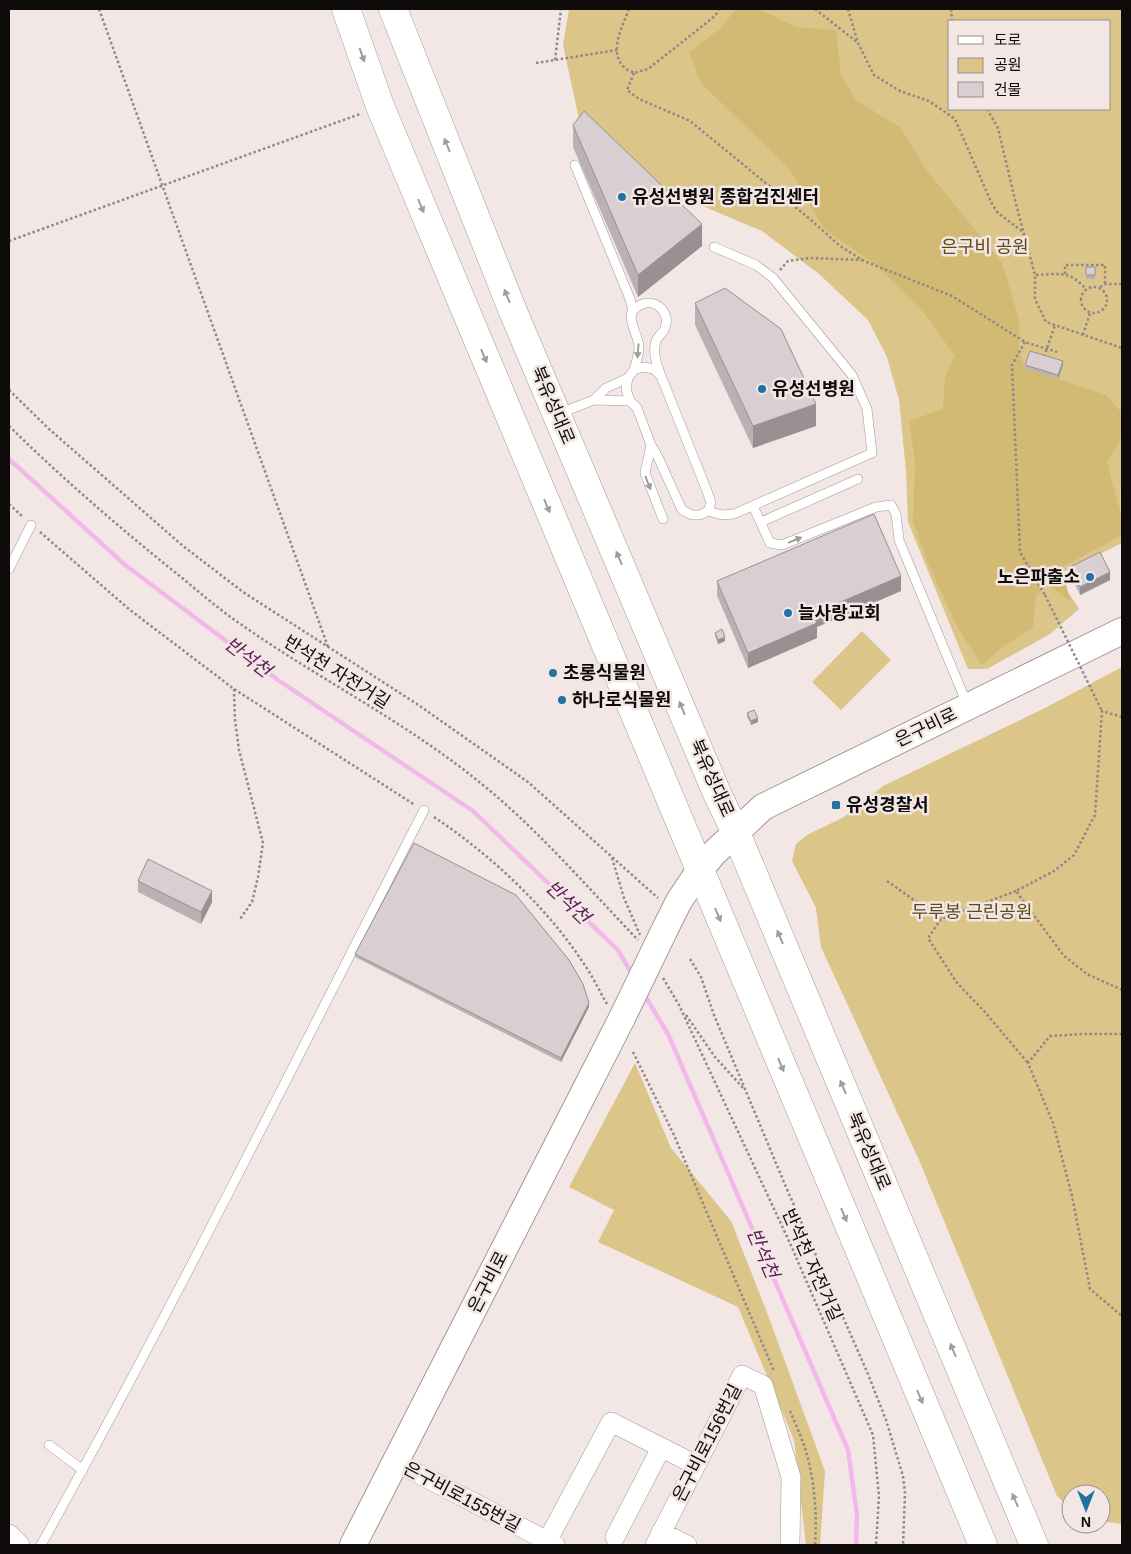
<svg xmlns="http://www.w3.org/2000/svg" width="1131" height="1554" viewBox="0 0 1131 1554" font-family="Arial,'Noto Sans KR',sans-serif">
<rect width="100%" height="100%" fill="#f2e7e5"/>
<path fill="#dbc589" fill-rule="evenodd" d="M569 9H1122V480C1119 500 1122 522 1122 543L1057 575 1079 609 1050 634 987 669H968L908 522 906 471 899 400 887 357 868 320 819 274 762 231 655 186 579 119 563 45ZM950 21H1110V109H950Z
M862 631 891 660 841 710 812 682Z
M1122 667V1524L1101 1521V1494H1071V1509L1057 1496 919 1160 821 947 816 908 792 861 796 844 807 835 844 817 883 786 1045 708Z
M635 1063 671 1148 731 1221 768 1315 825 1471 820 1545H806L794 1440 738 1307 598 1242 614 1210 569 1187Z"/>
<path fill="#d2ba74" d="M736 9H759L796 27 836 30 841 75 856 100 901 128 925 168 1002 263 1019 319V351L1025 368 1106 395 1122 413V437L1107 462 1122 518V535L1061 568 1071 602 1049 585 1036 595 1033 628 1005 645 982 665 959 630 929 566 913 522 915 462 909 421 943 409 945 377 955 356 924 313 876 265 823 228 791 171 701 83 689 52 721 28Z"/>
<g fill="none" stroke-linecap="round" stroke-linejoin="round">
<path stroke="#f3b8ea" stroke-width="4.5" d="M9 459 124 564 278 680 473 811 618 950 632 974
M644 994 668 1034 848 1450 857 1515 856 1545"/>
<g stroke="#a19795" stroke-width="10">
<path id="lane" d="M575 165 630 299 633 311
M644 367 654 369 661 376 707 491 711 503 708 511 700 515H692L682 510 658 457 651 445 637 408 630 401 626 389 628 378 634 370Z
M634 370C636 362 639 355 639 347 639 333 619 312 643 304 648 302 654 303 658 306 666 311 669 321 664 330 662 333 659 336 657 339 652 349 656 364 660 373
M594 400 606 388 628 378
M560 413 594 400 630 401
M651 445 645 473 663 519
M753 506 770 543 782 545 876 507 891 505 896 514 899 540 967 704
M708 511 722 515 734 514 872 453 867 409 852 375 773 278 756 265 714 247
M761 522 858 479
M9 569 31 525
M49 1445 83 1470
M41 1545C175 1304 298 1056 424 810"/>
</g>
<g stroke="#a19795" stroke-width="20">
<path id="street" d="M396 1462 555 1545
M661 1532 687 1545
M9 1534 20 1545
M615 1537 661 1448
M545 1545 611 1422 696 1465
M655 1545 742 1375 763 1385 791 1477 790 1545"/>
</g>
<g stroke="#a19795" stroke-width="28">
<path id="secondary" d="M665 929 679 901 699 871 714 853 763 807 1122 631
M353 1545 622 1018"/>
</g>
<g stroke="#a19795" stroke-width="29">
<path id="primary" d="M346 9 380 106 405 166 983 1545
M393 9 512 309 716 791 736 833 1034 1545"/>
</g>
<path stroke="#908887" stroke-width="2.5" stroke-dasharray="2.5 2.5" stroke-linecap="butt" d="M99 9 328 647
M629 9C623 25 608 52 624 67 626 70 631 71 634 73L648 69 715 16 719 9
M815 9 857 42
M848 9 858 43 874 75 900 91 929 101 955 119 991 202 998 213 1022 231
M951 9 952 21
M555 60 561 9
M536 63 617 50
M634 73 627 90 639 99 690 121 811 220 840 246 864 261 952 296 1025 342 1057 352
M987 109 998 128 1016 204 1035 275V299L1046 322 1122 348
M9 241 360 114
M780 270 788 261 810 258 863 260
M1065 274V265H1105V284
M1036 275C1059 274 1069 270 1086 289
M1081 300a13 13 0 1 1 26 0a13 13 0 1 1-26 0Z
M1100 287 1105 284H1122
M1083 335 1090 313
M1025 342 1012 365 1020 552 1045 595
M1044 357 1055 325
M9 390 49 429 183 546 243 592 417 704 528 782 658 898
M9 426C63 479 122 530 181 577 200 593 219 609 239 623 317 678 404 721 478 781 537 828 586 886 638 940
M9 504 23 517
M40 532 130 610 234 689 415 805
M234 689 235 720 239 750 263 843 258 877 252 902 240 919
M1122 717 1102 711 1095 815 1074 855 1054 871 1016 891 1064 956 1087 974 1122 990
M434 817C491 855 549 909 586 967 594 979 600 992 607 1004
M612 858 624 898 640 935
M887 881 941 919
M1016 891 941 919 928 938 957 983 984 1011 1028 1063
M690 959 701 977 714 1015 786 1187 868 1374 886 1420 903 1476 905 1493 903 1545
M663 978 679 1005 789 1241 873 1435 879 1496 876 1545
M686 1015 715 1057 744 1089
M1122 1034H1084L1050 1036 1028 1063 1053 1123 1072 1196 1090 1289 1122 1316
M633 1052 674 1135 774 1371
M790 1411C796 1425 803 1440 807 1455 815 1485 817 1515 815 1545"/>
<use href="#lane" stroke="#fff" stroke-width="9"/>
<use href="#street" stroke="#fff" stroke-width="19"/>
<use href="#secondary" stroke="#fff" stroke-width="26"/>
<use href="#primary" stroke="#fff" stroke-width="28"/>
<g stroke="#a19795" stroke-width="28" stroke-linecap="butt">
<path id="secondary-bridge" d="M622 1018 665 929"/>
</g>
<path stroke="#908887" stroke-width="2.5" stroke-dasharray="2.5 2.5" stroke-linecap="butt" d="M1045 595 1102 711"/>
<use href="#secondary-bridge" stroke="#fff" stroke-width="26"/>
</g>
<path fill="#bbb1b4" d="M573 125 702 246 638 297 573 147Z
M1086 267H1095V279H1086Z
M695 303 816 426 753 448 695 325Z
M1025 365H1063L1058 379 1025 368Z
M1070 567 1110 580 1080 595 1070 574Z
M717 581 901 591 817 627V638L748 668 717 596Z
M715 633 725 641 718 644 715 636Z
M747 713 758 722 751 725 747 717Z
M138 881 212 902 201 924 138 892Z
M355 954 589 1007 561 1062 355 957Z"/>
<path fill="#989092" d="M702 224V246L638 297V275Z
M1063 361V365L1058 379V375Z
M816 404V426L753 448V426Z
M1110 572V580L1080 595V587Z
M901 576V591L817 627V638L748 668V653L813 614Z
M725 637V641L718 644V640Z
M758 718V722L751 725V721Z
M212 891V902L201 924V912Z
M589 1003V1007L561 1062V1058Z"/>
<path fill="#d9ced1" stroke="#989092" d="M584 111 702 224 638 275 573 125Z
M1086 267H1095V275H1086Z
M725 288 781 329 816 404 753 426 695 303Z
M1030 351 1063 361 1058 375 1025 365Z
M874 514 901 576 813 614 817 623 748 653 717 581Z
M1100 552 1110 572 1080 587 1070 567Z
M722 629 725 637 718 640 715 633Z
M754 710 758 718 751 721 747 713Z
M414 843 516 895 569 960 583 984 589 1003 561 1058 355 954Z
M148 859 212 891 201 912 138 881Z"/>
<defs><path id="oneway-solid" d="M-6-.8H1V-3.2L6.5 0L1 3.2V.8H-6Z" transform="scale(1.25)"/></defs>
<g fill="#9f9d9d">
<use href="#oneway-solid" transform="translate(362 55) rotate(71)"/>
<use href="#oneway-solid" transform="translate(447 145) rotate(-112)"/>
<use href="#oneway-solid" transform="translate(421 206) rotate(67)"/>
<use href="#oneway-solid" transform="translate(507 296) rotate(-112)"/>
<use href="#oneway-solid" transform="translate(638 351) rotate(95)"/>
<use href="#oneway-solid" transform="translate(484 356) rotate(67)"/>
<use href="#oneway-solid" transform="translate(648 483) rotate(68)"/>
<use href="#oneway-solid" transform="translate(547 506) rotate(67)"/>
<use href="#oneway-solid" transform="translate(795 540) rotate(-22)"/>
<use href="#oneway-solid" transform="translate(619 558) rotate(-113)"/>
<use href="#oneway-solid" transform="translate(682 708) rotate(-112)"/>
<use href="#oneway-solid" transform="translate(718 915) rotate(67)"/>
<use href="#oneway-solid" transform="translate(780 937) rotate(-113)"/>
<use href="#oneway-solid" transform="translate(781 1065) rotate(67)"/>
<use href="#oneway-solid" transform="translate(843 1087) rotate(-113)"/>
<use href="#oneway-solid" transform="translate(844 1215) rotate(67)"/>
<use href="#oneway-solid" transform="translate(953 1350) rotate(-113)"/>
<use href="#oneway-solid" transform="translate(920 1397) rotate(67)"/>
<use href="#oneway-solid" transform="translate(1015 1500) rotate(-113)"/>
</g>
<g fill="#2370a2" stroke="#f2e7e5" stroke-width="2">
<circle cx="622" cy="197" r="5"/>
<circle cx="762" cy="389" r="5"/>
<circle cx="1090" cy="577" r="5"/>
<circle cx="788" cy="613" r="5"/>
<circle cx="553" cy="673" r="5"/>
<circle cx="562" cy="700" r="5"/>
<rect x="831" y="800" width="10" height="10" rx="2.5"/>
</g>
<g text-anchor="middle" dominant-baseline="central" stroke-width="5" stroke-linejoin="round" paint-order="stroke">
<g font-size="18" font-weight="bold" fill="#0f0b0b" stroke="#f2e7e5" text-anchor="start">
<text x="632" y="197">유성선병원 종합검진센터</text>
<text x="772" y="389">유성선병원</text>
<text x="1080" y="577" text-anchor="end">노은파출소</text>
<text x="798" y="613">늘사랑교회</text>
<text x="563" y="673">초롱식물원</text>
<text x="572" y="700">하나로식물원</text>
<text x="846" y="805">유성경찰서</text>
</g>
<g font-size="18" fill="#5d4c15" stroke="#f2e7e5">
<text x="985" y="247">은구비 공원</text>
<text x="972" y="912">두루봉 근린공원</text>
</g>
<g font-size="18" fill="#0f0b0b" stroke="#f2e7e5">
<text transform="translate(553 405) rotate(67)">북유성대로</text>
<text transform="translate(337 672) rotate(32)">반석천 자전거길</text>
<text transform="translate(926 727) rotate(-26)">은구비로</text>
<text transform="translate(712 778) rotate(66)">북유성대로</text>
<text transform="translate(869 1151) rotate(67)">북유성대로</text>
<text transform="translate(812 1265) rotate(66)">반석천 자전거길</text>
<text transform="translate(488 1282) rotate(-63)">은구비로</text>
<text transform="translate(707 1443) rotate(-63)">은구비로156번길</text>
<text transform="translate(462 1497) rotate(28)">은구비로155번길</text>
</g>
<g font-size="19" font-style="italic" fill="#611e5b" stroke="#f2e7e5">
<text transform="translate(248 657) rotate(37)">반석천</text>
<text transform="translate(568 902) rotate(44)">반석천</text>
<text transform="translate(763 1253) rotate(67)">반석천</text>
</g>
</g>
<rect width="1131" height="1554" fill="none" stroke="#0f0b0b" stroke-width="20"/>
<rect x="948" y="20" width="162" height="90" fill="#f2e7e5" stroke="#978f8e"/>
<rect x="958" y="36" width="25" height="8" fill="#ffffff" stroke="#978f8e"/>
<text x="994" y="45" font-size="15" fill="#0f0b0b">도로</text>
<rect x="958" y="58" width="25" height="15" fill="#dbc589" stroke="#978f8e"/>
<text x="994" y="70" font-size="15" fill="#0f0b0b">공원</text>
<rect x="958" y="82" width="25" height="15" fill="#d9ced1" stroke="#978f8e"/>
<text x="994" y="95" font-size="15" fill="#0f0b0b">건물</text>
<g transform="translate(1086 1509) rotate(180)"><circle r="24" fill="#f2e7e5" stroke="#978f8e"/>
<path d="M0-4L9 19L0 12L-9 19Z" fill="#2370a2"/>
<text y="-8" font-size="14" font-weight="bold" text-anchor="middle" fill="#0f0b0b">N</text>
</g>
</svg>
